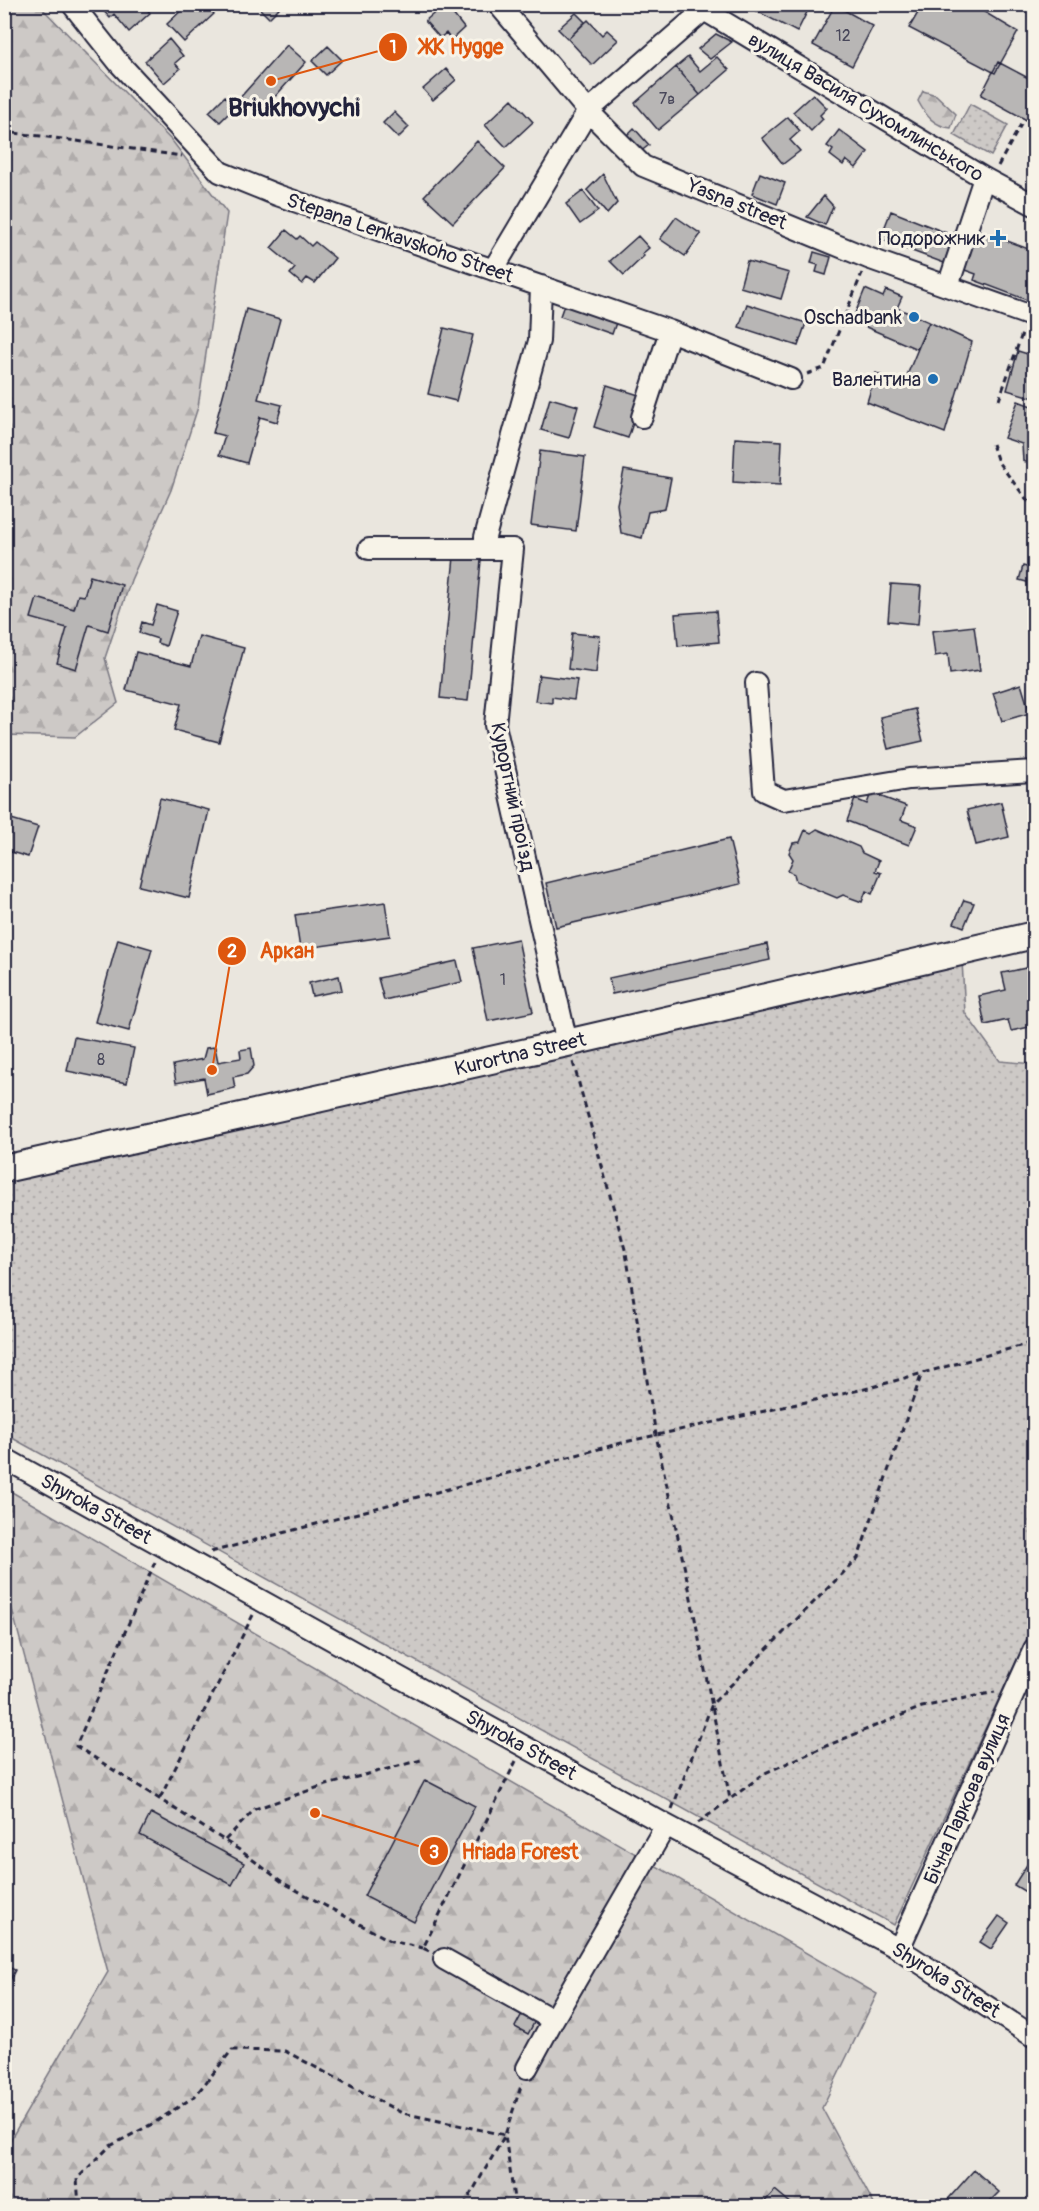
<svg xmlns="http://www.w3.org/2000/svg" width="1039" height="2211" viewBox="0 0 1039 2211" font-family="Pangolin,sans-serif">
<defs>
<pattern id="grass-dots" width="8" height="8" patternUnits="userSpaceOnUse" patternTransform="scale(1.5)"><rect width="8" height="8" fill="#cdc9c6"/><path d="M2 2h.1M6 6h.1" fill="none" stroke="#b0acab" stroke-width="1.8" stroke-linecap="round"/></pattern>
<pattern id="forest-firs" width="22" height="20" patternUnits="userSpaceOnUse" patternTransform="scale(1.5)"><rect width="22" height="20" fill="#cdc9c6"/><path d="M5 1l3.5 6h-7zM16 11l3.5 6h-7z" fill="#b0acab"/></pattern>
</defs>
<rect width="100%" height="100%" fill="#eae6de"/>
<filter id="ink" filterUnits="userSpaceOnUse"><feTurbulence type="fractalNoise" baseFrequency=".0167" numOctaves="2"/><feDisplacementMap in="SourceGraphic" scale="12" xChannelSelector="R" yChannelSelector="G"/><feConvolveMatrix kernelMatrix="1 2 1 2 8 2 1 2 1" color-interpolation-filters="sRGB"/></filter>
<g filter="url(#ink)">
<path fill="url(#grass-dots)" stroke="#787680" stroke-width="1.5" d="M970 104 1008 125 991 156 954 135Z
M962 961 965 1013 1000 1061 1034 1064V1623L894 1925 5 1434 4 1178Z"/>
<path fill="url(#forest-firs)" stroke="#787680" stroke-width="1.5" d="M38 4 173 142 227 213 198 407 171 490 131 580 105 658 118 703 75 737 5 735 4 5Z
M923 91 936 95 956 114 951 128C934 126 926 116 918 101Z
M5 1488 877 1994 822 2108 875 2206H5V2149L108 1972 5 1583Z"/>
<path fill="#b8b6b5" stroke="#22223b" stroke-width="1.5" d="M143 4 150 13 129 32 114 14 110 18 98 5Z
M188 4H205L214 14 184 42 167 24Z
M261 4H283L269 18 258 7Z
M445 4 464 28 451 40 446 33 440 38 425 21Z
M743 4H811L797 32Z
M923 4H971L1018 32 995 73 909 28Z
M835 5 873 26 852 66 813 45Z
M576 13 585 22 568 39 558 29Z
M588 20 602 35 607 30 618 40 592 65 568 39Z
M716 34 732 42 710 59 698 49Z
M169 39 183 56 175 63 180 69 164 83 145 61Z
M287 45 306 62 256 118 237 101Z
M328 46 342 60 326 75 312 61Z
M688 57 700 71 717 57 729 70 700 95 676 67Z
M998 62 1034 81V124L981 95Z
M676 67 700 95 658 130 635 103Z
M446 69 456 80 433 100 423 89Z
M813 94 827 108 820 115 823 119 811 131 793 112Z
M225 96 235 107 220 122 209 112Z
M512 99 533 122 506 147 485 125Z
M394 112 409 127 398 138 383 123Z
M788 117 800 131 790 140 800 151 783 164 762 138Z
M634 128 649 145 640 152 626 136Z
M839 130 868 152 856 168 846 160 843 165 830 155 833 150 827 146Z
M477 141 505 168 453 223 424 196Z
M760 173 785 183 777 204 752 194Z
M603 174 617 203 607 214 587 190Z
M583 191 598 211 580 224 566 204Z
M824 196 833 206 825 225 807 217Z
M891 211 954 236 944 263 880 239Z
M676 217 701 234 685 256 660 239Z
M972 228 1034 251V280L1027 300 974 280 976 274 962 269Z
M286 230 297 239 300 236 311 246 315 242 335 258 315 283 307 278 302 284 290 274 295 268 271 248Z
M638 236 649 248 642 254 644 256 624 275 610 261Z
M814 252 831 257 826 275 816 272 818 265 811 263Z
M747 261 789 273 781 299 740 287Z
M865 289 883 297 886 290 902 297 897 308 929 322 917 349 852 321Z
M565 302 617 320 612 334 560 316Z
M747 304 806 323 798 346 739 327Z
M246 309 280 319 258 399 282 405 277 422 260 417 247 463 219 455 225 436 213 433Z
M929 322 972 342 945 433 867 402 876 373 903 385Z
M444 328 473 335 456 401 428 394Z
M1018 351 1034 356V398L1007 390Z
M607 385 642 396 628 438 594 427Z
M550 398 578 406 569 438 541 430Z
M1018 401 1034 407V465L1023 461 1022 444 1004 438Z
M735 438 782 441 780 485 733 482Z
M540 451 585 457 576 531 531 525Z
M624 470 671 478 665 509 648 512 642 538 621 533 617 504Z
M454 557 481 560 468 701 440 698Z
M1023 566 1034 569V584L1019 580Z
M90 576 122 585 108 631 89 625 76 669 57 663 67 628 31 618 37 598 74 609 78 595 84 596Z
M891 584 921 586 918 624 888 621Z
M157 605 177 611 166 646 157 643 158 639 139 633 142 622 151 625Z
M716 611 719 642 678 646 675 614Z
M974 626 980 670 950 674 948 654 935 656 932 631Z
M572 633 600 636 596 673 568 669Z
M199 636 244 648 219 742 174 730 181 704 126 690 136 652 191 666Z
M539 675 577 680 574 700 552 697V703L535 701Z
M1021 684 1030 713 1002 721 993 693Z
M915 709 923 741 888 749 880 717Z
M871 793 906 806 901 820 917 826 909 845 847 821 855 799 867 804Z
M160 798 209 810 189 898 139 886Z
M1001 802 1009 837 976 845 967 810Z
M8 818 38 827 28 857 4 850V829Z
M817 829 859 847 862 853 879 861 875 871 881 873 872 894 866 891 862 902 843 895 837 898 796 881 794 874 788 871 793 859 789 853 793 843 800 842 805 830 811 833Z
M729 839 740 884 556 927 546 883Z
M964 900 974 903 964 927 954 923Z
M385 902 390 936 300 949 295 915Z
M118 939 152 949 129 1031 95 1022Z
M518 939 533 1012 488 1021 473 948Z
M767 944 770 960 612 994 609 978Z
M457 961 462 982 384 1000 378 978Z
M1031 967 1034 979V1026L1011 1031 1008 1020 985 1025 979 996 1006 990 1002 973Z
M339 976 342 990 312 996 309 983Z
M74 1037 134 1048 127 1083 67 1071Z
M215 1047 218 1062 241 1058 240 1050 251 1048 254 1066 247 1074 233 1077 235 1088 207 1094 204 1078 176 1083 173 1065 203 1059 206 1048Z
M425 1780 475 1806 414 1922 364 1896Z
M151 1813 244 1863 232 1885 140 1835Z
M1030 1860 1034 1862V1891L1032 1896 1014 1885Z
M999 1916 1009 1923 991 1949 980 1942Z
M4 1965 15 1970 6 1988 4 1987Z
M523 2012 536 2019 528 2034 515 2027Z
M974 2170 999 2192 985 2206H942Z
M775 2190 794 2206H761Z"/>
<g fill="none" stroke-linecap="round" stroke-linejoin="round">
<g stroke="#22223b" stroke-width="24">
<path id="minor" d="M72 4 119 63 220 172 277 195 670 331 791 379
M498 4 588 111 643 166 868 258 1034 317
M699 4 704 10 984 178 1034 205
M493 270 588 111 704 10
M948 286 984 178
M642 417 670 331
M485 548V537L539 341 541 286
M369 549H513L495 725 567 1043
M756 683 764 791 784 800 909 779 1034 771
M4 1458 666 1825 899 1949 1034 2037
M899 1949 1034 1649
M444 1959 553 2020
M527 2068 553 2020 666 1825"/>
</g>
<g stroke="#22223b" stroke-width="30">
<path id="major" d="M4 1169 567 1043 1034 935"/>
</g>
<path stroke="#22223b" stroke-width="3" stroke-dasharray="6 4.5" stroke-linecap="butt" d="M4 132 41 136 182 156
M998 166 1024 119
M807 374 824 368 862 273
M999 400 1023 331
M992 444 998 462 1034 509
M573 1062 626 1253 656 1435 690 1593 730 1799
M211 1552 625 1442 869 1388 1034 1342
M155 1562 76 1746 241 1851 285 1884 391 1941 423 1948
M160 1798 253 1615
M672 1809 712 1704 858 1558 922 1373
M698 1823 765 1773 826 1746 922 1707 995 1692
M225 1840 255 1809 319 1787 425 1759
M429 1951 423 1948 516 1761
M79 2206 77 2179 110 2146 154 2123 195 2096 232 2050 285 2051 402 2113 505 2135 464 2206
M515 2206 505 2135 522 2083"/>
<use href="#minor" stroke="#f7f3e8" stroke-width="20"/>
<use href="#major" stroke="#f7f3e8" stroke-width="26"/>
</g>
</g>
<g fill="#1f6fb2" stroke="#f7f3e8" stroke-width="2">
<path d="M995 229h6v6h6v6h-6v6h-6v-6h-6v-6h6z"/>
<circle cx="914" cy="317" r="6"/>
<circle cx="933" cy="379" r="6"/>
</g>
<g text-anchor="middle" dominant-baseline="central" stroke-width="6" stroke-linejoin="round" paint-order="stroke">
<g font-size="16" fill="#48475a">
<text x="843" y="36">12</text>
<text x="667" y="99">7в</text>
<text x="503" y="980">1</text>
<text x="101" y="1060">8</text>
</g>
<g font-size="20" fill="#22223b" stroke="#f7f3e8">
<text transform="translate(866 107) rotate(31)">вулиця Василя Сухомлинського</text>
<text transform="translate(737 204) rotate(22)">Yasna street</text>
<text transform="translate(400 238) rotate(19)">Stepana Lenkavskoho Street</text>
<text transform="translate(513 797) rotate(78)">Курортний проїзд</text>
<text transform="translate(520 1054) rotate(-13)">Kurortna Street</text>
<text transform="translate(96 1509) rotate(29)">Shyroka Street</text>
<text transform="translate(521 1745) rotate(29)">Shyroka Street</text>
<text transform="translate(967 1799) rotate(-66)">Бічна Паркова вулиця</text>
<text transform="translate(946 1980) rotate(32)">Shyroka Street</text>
</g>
<g font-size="20" fill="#22223b" stroke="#f7f3e8" text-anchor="end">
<text x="986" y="238">Подорожник</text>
<text x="902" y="317">Oschadbank</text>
<text x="921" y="379">Валентина</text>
</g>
<g font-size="26" font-weight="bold" fill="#22223b" stroke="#f7f3e8">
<text x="294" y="108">Briukhovychi</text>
</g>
</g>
<path fill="none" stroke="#de560e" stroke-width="2" d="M271 81L393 47M212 1070L232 951M315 1813L434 1851"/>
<g fill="#de560e" stroke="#f7f3e8" stroke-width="2">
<circle cx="271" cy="81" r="6"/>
<circle cx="212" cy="1070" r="6"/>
<circle cx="315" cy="1813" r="6"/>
<circle cx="393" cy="47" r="15"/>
<circle cx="232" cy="951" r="15"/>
<circle cx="434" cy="1851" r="15"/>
</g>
<g font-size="18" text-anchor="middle" font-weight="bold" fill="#fff">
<text x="393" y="53">1</text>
<text x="232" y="957">2</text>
<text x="434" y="1858">3</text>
</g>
<g font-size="21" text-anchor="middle" font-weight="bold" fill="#de560e" stroke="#f7f3e8" stroke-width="6" stroke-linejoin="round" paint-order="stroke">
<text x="462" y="54">ЖК Hygge</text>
<text x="287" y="958">Аркан</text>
<text x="520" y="1859">Hriada Forest</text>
</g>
<rect width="1039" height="2211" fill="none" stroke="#f7f3e8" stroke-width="24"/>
<rect x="12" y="12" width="1015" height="2187" fill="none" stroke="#22223b" stroke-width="2" filter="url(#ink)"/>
</svg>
